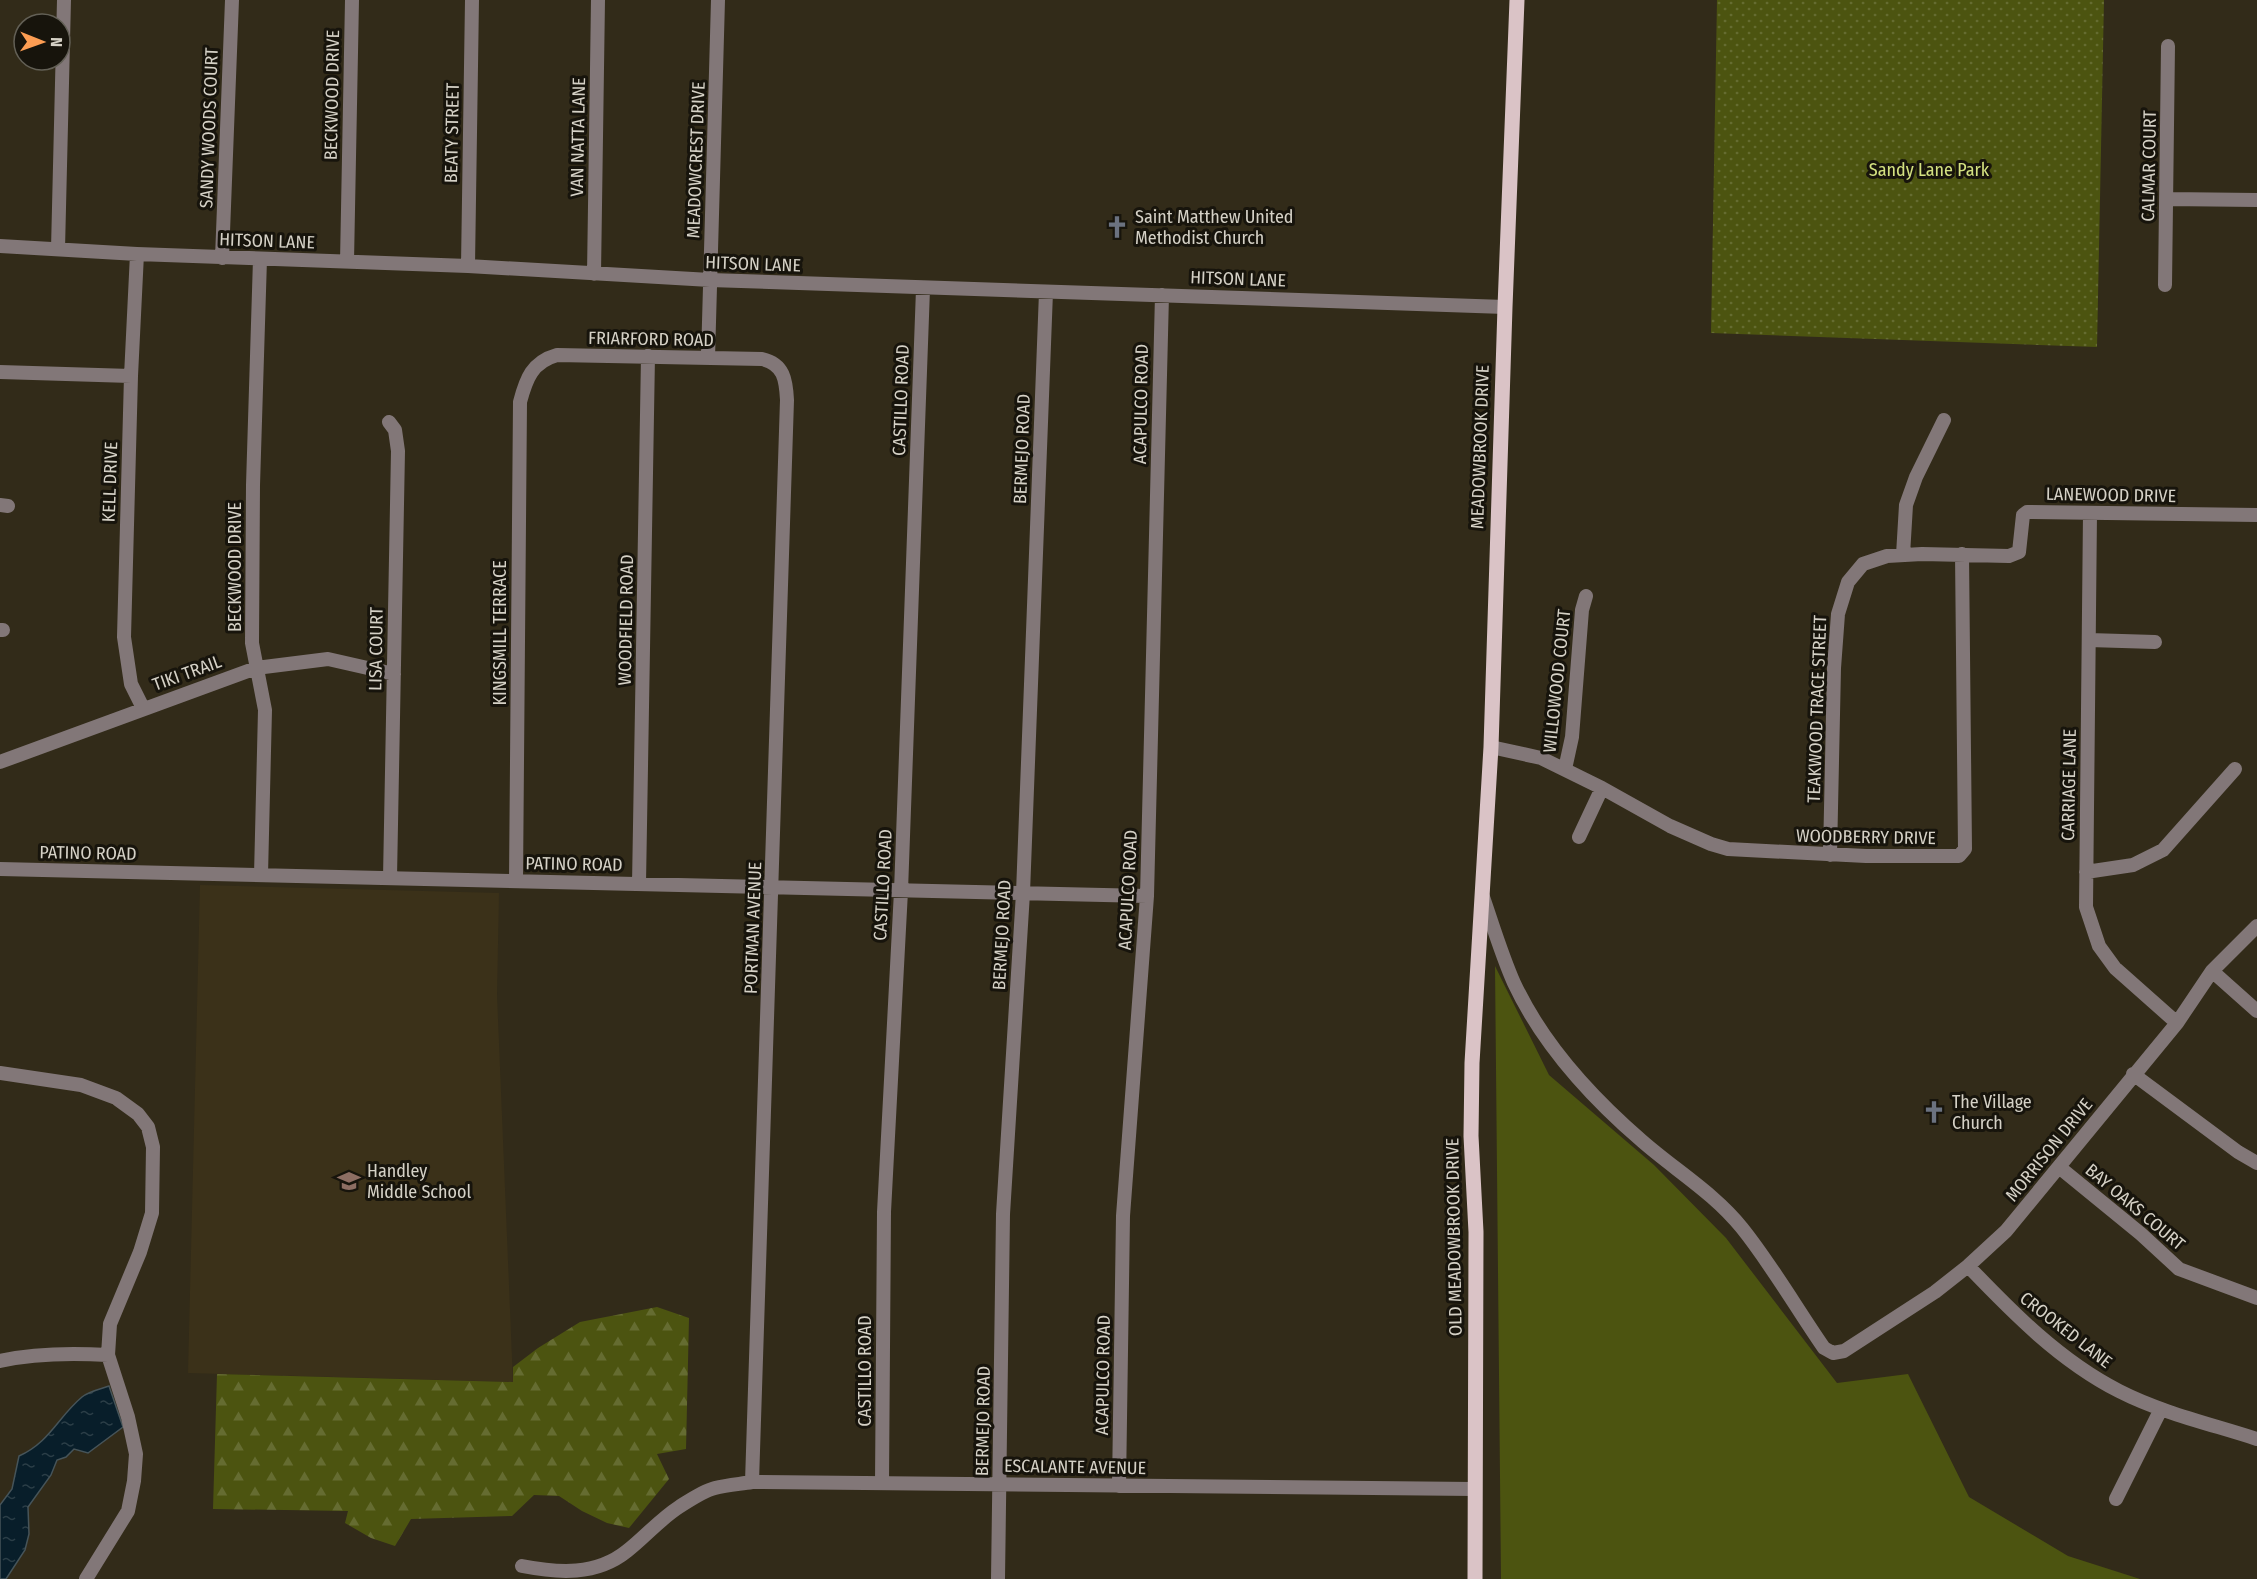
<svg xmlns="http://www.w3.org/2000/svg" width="2257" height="1579" viewBox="0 0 2257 1579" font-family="'Fira Sans Condensed',sans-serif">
<defs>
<pattern id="forest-firs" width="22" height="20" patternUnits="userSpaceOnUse" patternTransform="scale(1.5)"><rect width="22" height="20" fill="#4c5410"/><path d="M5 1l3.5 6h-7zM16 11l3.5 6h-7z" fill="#656c31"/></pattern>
<pattern id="park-dots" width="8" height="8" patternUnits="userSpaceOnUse" patternTransform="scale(1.5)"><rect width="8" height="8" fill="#4c5410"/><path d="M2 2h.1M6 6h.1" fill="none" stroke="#656c31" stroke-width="1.8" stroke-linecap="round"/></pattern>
<pattern id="water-ripples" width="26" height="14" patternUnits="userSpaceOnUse" patternTransform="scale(1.5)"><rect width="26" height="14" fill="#081e2a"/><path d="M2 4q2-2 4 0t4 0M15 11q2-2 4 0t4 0" fill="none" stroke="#2b3e47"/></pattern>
</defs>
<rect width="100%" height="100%" fill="#322b19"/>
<path fill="#3b3119" d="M200 885 499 893 497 995 513 1382 188 1373Z"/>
<path fill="#4c5410" d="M1495 966 1549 1075 1654 1165 1726 1238 1837 1383 1908 1374 1969 1497 2068 1556 2140 1579H1501Z"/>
<path fill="url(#forest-firs)" d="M657 1307 689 1318 686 1449 657 1454 669 1479 629 1528 607 1523 582 1511 559 1496 534 1495 512 1516 411 1519 395 1546 371 1538 345 1523 348 1511 213 1509 217 1374 513 1382V1367L538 1348 580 1322Z"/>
<path fill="url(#park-dots)" d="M1717 0H2104L2097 347 1711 333Z"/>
<path fill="url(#water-ripples)" stroke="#465459" stroke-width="1.5" d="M109 1386 123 1427 88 1453 74 1449 66 1457 57 1460 51 1475 28 1507 29 1534 25 1550 6 1579H0V1505L12 1489 19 1456C50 1442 58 1417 82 1397 89 1391 101 1389 109 1386Z"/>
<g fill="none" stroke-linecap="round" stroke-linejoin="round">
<path stroke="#827778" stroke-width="14" d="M2167 199 2257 200
M0 246 137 254 468 266 710 280 1505 307
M58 249 64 0
M137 254 131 376 124 637 131 684 143 708
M222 258 232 0
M260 259 253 485 252 643 265 710 261 875
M347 262 352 0
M468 266 472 0
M594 274 598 0
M2165 285 2168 46
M708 358 718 0
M0 372 131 376
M389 422 395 430 398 451 390 878
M0 505 8 506
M2090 513 2086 907 2099 946 2115 968 2177 1023
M1903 555 1906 505 1916 477 1944 420
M0 630H3
M2089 640 2155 642
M1491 747 1541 758 1602 788 1670 826 1711 844 1728 849 1866 856H1959L1965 849 1962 554
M0 762 256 668 328 659 394 674
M1565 769 1572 737 1582 610 1586 596
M1579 837 1602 788
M1830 855 1834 668 1838 614 1848 582 1863 564 1887 556 1922 554 2009 556 2019 552 2023 515 2027 512 2257 515
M0 869 1147 896
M2086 872 2133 865 2163 850 2235 769
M516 881 520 402C526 379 532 362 557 355L762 359C784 364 786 380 787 400L752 1482
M639 884 648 356
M1483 897C1493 926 1502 956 1514 983 1543 1045 1591 1097 1642 1141 1675 1170 1714 1193 1742 1228 1771 1264 1797 1309 1824 1348L1833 1353 1844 1351 1935 1292 1968 1266 2006 1231 2177 1023 2212 971 2257 926
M2212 971 2257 1011
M0 1073 81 1085 116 1098 138 1114 148 1127 153 1147 152 1213 140 1252 110 1324 108 1355 128 1417 136 1454 134 1481 128 1511 86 1579
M2133 1074 2238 1152 2257 1163
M2059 1167 2141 1234 2179 1269 2257 1298
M1968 1266C2013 1313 2060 1361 2119 1391 2162 1413 2211 1424 2257 1439
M0 1361C35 1353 72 1353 108 1355
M882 1483 884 1212 901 891 923 289
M1119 1486 1123 1216 1147 896 1162 295
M2116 1499 2161 1409
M522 1566C558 1573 596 1576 627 1551 645 1537 659 1520 679 1507 690 1500 703 1491 715 1488 727 1485 740 1484 752 1482L1474 1489
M998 1579 1003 1214 1023 893 1046 292"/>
<path stroke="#dac3c6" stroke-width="15" d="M1475 1579 1476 1232 1471 1136 1472 1063 1491 747 1505 307 1517 0"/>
</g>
<defs>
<g id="church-bare" transform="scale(1.8)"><path d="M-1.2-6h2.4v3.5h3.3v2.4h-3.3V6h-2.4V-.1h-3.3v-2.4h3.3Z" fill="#6b7280" stroke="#17140c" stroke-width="2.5" paint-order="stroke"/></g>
<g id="school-bare" transform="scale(1.8)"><path d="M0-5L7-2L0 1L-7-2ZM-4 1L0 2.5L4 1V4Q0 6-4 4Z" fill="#8d6e63" stroke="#17140c" stroke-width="2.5" paint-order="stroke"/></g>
</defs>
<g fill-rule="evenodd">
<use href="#church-bare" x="1117" y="227"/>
<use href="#church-bare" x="1934" y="1112"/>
<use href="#school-bare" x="349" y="1181"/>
</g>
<g text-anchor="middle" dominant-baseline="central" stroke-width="6" stroke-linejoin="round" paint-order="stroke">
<g font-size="18" fill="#d5d1c6" stroke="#17140c">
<text transform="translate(332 95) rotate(-89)">BECKWOOD DRIVE</text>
<text transform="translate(209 128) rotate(-88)">SANDY WOODS COURT</text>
<text transform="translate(452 133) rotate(-89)">BEATY STREET</text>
<text transform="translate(578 137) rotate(-89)">VAN NATTA LANE</text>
<text transform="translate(696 160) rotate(-88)">MEADOWCREST DRIVE</text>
<text transform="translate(2149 166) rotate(-89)">CALMAR COURT</text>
<text transform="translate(267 241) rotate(2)">HITSON LANE</text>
<text transform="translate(753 264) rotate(2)">HITSON LANE</text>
<text transform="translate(1238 279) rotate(2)">HITSON LANE</text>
<text transform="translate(651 339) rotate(1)">FRIARFORD ROAD</text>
<text transform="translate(901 400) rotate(-88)">CASTILLO ROAD</text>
<text transform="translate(1141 404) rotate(-89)">ACAPULCO ROAD</text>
<text transform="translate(1480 447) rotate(-88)">MEADOWBROOK DRIVE</text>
<text transform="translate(1022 449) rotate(-88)">BERMEJO ROAD</text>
<text transform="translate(110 482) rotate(-88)">KELL DRIVE</text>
<text transform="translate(2111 495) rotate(1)">LANEWOOD DRIVE</text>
<text transform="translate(235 567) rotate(-90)">BECKWOOD DRIVE</text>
<text transform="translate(626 620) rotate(-89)">WOODFIELD ROAD</text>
<text transform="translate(500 633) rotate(-90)">KINGSMILL TERRACE</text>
<text transform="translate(376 649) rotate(-89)">LISA COURT</text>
<text transform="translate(187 673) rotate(-20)">TIKI TRAIL</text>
<text transform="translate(1557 681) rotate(-84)">WILLOWOOD COURT</text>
<text transform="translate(1817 709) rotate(-88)">TEAKWOOD TRACE STREET</text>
<text transform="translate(2069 785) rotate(-89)">CARRIAGE LANE</text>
<text transform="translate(1866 837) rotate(1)">WOODBERRY DRIVE</text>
<text transform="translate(88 853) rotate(1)">PATINO ROAD</text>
<text transform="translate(574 864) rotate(1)">PATINO ROAD</text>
<text transform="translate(883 885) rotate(-87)">CASTILLO ROAD</text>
<text transform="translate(1128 890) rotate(-87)">ACAPULCO ROAD</text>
<text transform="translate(753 928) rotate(-88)">PORTMAN AVENUE</text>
<text transform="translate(1002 935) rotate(-87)">BERMEJO ROAD</text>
<text transform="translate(2049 1150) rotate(-51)">MORRISON DRIVE</text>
<text transform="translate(2135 1207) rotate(40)">BAY OAKS COURT</text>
<text transform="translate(1454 1237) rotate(-91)">OLD MEADOWBROOK DRIVE</text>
<text transform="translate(2066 1330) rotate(38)">CROOKED LANE</text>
<text transform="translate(865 1371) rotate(-90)">CASTILLO ROAD</text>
<text transform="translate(1103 1375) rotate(-89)">ACAPULCO ROAD</text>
<text transform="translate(983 1421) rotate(-89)">BERMEJO ROAD</text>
<text transform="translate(1075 1467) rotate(1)">ESCALANTE AVENUE</text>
</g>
<g font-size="18" fill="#d4e281" stroke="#17140c">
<text x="1929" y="170">Sandy Lane Park</text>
</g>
<g font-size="18" fill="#d5d1c6" stroke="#17140c" text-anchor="start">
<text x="1135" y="217">Saint Matthew United<tspan x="1135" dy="21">Methodist Church</tspan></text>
<text x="1952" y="1102">The Village<tspan x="1952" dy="21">Church</tspan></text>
<text x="367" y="1171">Handley<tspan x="367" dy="21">Middle School</tspan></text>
</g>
</g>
<g transform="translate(42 42) rotate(91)"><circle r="28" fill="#17140c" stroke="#636056" stroke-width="1.5"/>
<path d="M0-4.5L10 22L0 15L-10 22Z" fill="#fc9d53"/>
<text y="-9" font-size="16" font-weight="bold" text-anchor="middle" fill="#d5d1c6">N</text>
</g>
</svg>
